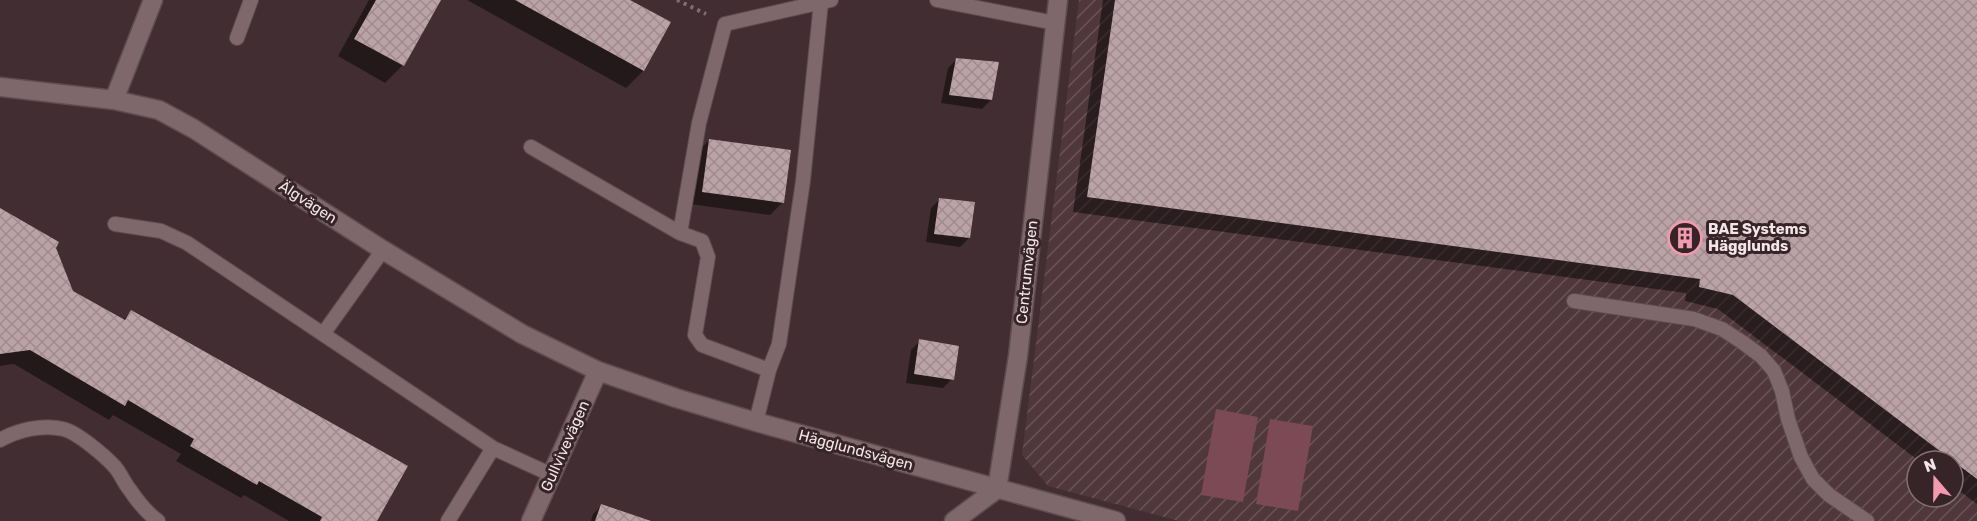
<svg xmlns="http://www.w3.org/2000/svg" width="1977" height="521" viewBox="0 0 1977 521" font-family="Rubik,sans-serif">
<defs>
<pattern id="industrial-furrows" width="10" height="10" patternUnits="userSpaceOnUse" patternTransform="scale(1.5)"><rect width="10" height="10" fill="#50373c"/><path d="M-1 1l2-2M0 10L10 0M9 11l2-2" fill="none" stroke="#6a5458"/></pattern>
<pattern id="building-cross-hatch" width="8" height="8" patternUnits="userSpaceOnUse" patternTransform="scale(1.5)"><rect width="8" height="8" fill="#bba2a7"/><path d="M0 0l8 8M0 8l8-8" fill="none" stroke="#9e8b8f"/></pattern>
</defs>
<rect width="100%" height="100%" fill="#422e32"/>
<path fill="url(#industrial-furrows)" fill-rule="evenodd" d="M1079 0H1977V521H1179L1048 486 1022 455ZM1917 461H1953V497H1917Z"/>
<path fill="#7b4a55" d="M1216 409 1258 417 1243 502 1201 495Z
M1270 419 1313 426 1298 511 1256 504Z"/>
<path fill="#0007" d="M369 0H439L403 65 385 83 338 56Z
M467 0H628L669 23 643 71 626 88Z
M1103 0H1977V504L1953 486V461H1919L1718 309 1685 301 1686 293 1073 212Z
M957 59 991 100 982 109 941 103 948 68Z
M709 140 783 202 770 215 690 204 697 153Z
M940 199 969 238 960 247 926 242 931 208Z
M0 210 54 248 72 292 122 321 131 312 376 521H289L244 495 241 498 176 461 181 454 113 415 109 420 14 364 0 366Z
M920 341 952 379 943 388 906 383 911 350Z
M602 505 647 521H591L593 514Z"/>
<path fill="url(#building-cross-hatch)" d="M376 0H441L404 66 354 39Z
M515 0H630L671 22 644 71Z
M1115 0H1977V479L1733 295 1699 287 1700 279 1087 197Z
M956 58 999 62 992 100 949 95Z
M709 139 791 150 784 203 702 192Z
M939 198 975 202 970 238 934 234Z
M0 208 59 242 56 248 73 291 125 320 131 310 408 466 377 521H320L322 517 259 481 257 485 190 446 194 439 128 400 125 406 30 350 0 354Z
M919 339 959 346 954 380 914 374Z
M601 504 651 521H595Z"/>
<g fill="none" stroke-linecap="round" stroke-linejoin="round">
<g stroke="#5d4c50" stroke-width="16">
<path id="lane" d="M937 0 1055 23
M237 38 251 0
M531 147 680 233 702 241 708 257 695 335 702 345 769 370
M115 224 161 231 187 243 493 448 448 521
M680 233 699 123 725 24 831 0
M1574 301 1694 319 1722 329 1742 342 1761 356 1774 371 1782 391 1788 419 1801 457 1813 479 1829 495 1867 521
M323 334 383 250
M756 422 769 370 779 344 803 181 821 2
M0 440C18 430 42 424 63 429 77 432 105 456 115 467 121 474 124 483 130 490 138 502 147 513 158 521
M493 448 552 475"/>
</g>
<g stroke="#5d4c50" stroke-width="21">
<path id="street" d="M0 87 114 100 159 110 194 129 383 250 522 334 598 371 676 398 756 422 1116 521
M114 100 153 0
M531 521 598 371
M954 521 997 489 1018 356 1058 0"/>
</g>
<path stroke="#816f72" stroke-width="4" stroke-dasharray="3 4.5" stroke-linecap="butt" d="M677 0 706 14"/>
<use href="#lane" stroke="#7e686c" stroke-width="14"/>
<use href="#street" stroke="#7e686c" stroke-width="18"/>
</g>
<defs>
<g id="building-ring" transform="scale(1.725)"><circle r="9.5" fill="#372428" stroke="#f29aae" stroke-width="1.5"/><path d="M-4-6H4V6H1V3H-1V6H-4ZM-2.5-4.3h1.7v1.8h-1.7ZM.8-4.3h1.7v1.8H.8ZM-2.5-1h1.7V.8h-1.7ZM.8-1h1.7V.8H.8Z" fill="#f29aae"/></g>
</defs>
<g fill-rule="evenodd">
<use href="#building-ring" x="1685" y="238"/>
</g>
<g text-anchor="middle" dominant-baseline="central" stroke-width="6" stroke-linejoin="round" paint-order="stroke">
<g font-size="15" fill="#f3e6e8" stroke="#372428">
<text transform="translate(308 202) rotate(33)">Älgvägen</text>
<text transform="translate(1027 272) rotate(-84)">Centrumvägen</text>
<text transform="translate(565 446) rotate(-66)">Gullvivevägen</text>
<text transform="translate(856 450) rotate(15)">Hägglundsvägen</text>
</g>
<g font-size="15" font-weight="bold" fill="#f3e6e8" stroke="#372428" text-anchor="start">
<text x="1708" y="229">BAE Systems<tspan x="1708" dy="17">Hägglunds</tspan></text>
</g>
</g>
<g transform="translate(1935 479) rotate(340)"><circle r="28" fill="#372428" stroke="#827275" stroke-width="1.5"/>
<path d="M0-4.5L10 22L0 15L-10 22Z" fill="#f29aae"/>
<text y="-9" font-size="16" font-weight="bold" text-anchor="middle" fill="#f3e6e8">N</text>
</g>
</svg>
